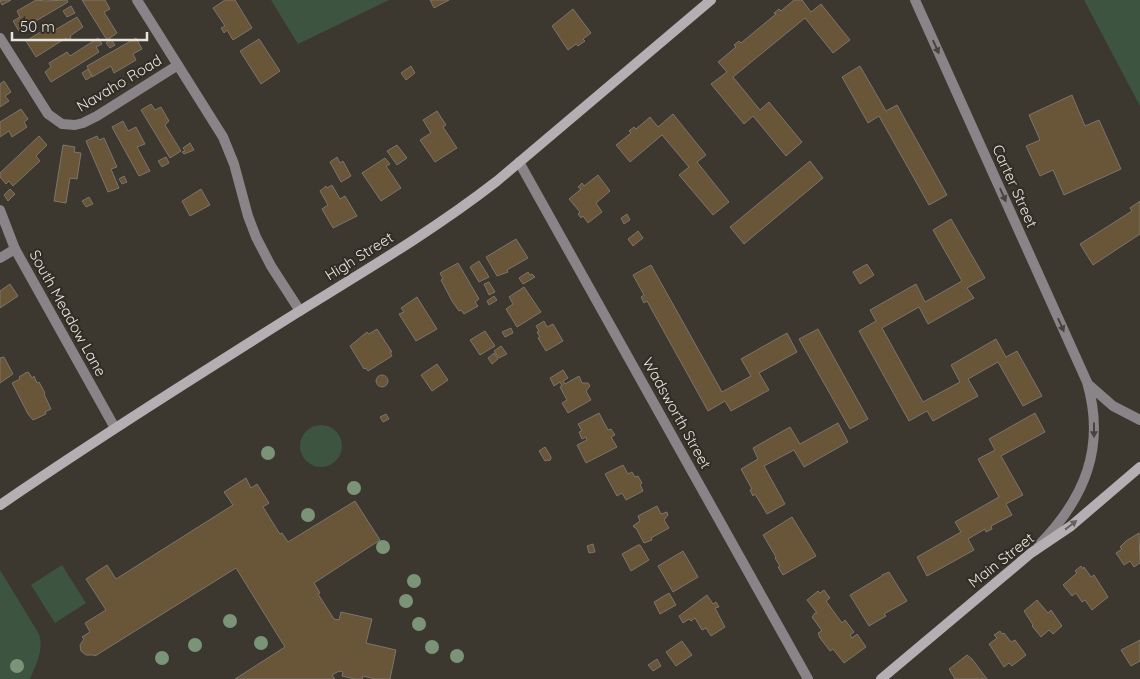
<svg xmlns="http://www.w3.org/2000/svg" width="1140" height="679" viewBox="0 0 1140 679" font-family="Quicksand,sans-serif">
<rect width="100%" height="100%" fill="#3c372f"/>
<path fill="#3d5440" d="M271 0H389L298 44Z
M1084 0H1140V106Z
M300 446a21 21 0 1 1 42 0a21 21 0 1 1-42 0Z
M62 565 86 603 55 623 31 585Z
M0 570 39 634C44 651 36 664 30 679H0Z"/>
<path fill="#695537" stroke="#7b756c" d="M0 0H11L2 5Z
M36 0 45 1 67 0 68 2 19 31 13 21 20 17 17 11Z
M82 0H105L110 9 104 12 117 33 107 40Z
M225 0H235L252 28 233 40 227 30 224 33 221 28 225 26 213 8Z
M430 0H449L434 8Z
M794 0H802L811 12 821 4 850 40 833 53 805 18 733 77 760 110 769 102 802 142 786 156 753 116 744 124 711 84 727 72 718 62 736 47 734 45 739 41 741 43 776 14 774 13 779 9 781 11Z
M71 6 75 13 67 17 63 11Z
M573 9 591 33 583 39 585 41 578 46 576 44 568 50 552 26Z
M77 17 83 27 70 36 71 38 67 40 66 38 36 57 26 41 52 25 55 30Z
M98 38 102 44 96 47 99 52 51 82 45 72 51 67 49 63 67 52 70 56Z
M136 38 142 49 133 54 136 60 114 73 111 66 92 77 87 66Z
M111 39 115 45 110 48 106 43Z
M259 39 280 71 261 84 240 51Z
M411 66 415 73 406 80 401 73Z
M860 66 886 111 897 105 947 195 929 205 879 116 868 123 842 77Z
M88 69 92 76 86 80 82 73Z
M4 81 11 92 5 96 9 101 0 107V84Z
M1072 95 1085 126 1099 120 1121 169 1064 195 1053 170 1040 176 1026 146 1040 140 1029 115Z
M151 104 155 110 161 107 169 121 165 125 181 151 170 158 141 110Z
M21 109 28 119 24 122 27 127 12 137 9 131 0 137V122Z
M437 111 446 125 443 127 457 148 435 162 420 140 431 133 423 120Z
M673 114 706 155 697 162 729 202 713 215 679 175 689 167 662 135 630 162 616 145 631 133 629 131 634 127 636 129 650 117 658 127Z
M123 121 128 131 136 127 145 144 137 147 150 171 139 176 112 127Z
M39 136 47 145 36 156 40 161 13 186 9 181 6 184 0 177V173Z
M97 136 99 140 104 138 117 167 111 169 119 188 108 192 86 141Z
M190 143 194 150 184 154 182 152 185 151 183 148Z
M63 145 75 147 74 152 81 153 77 179 70 178 66 203 54 201Z
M397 145 407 158 397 165 387 151Z
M166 157 169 163 162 167 158 161Z
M337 157 340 163 343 161 351 176 341 182 330 162Z
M385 158 390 164 386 166 401 188 381 201 362 173Z
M810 161 823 178 744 244 730 227Z
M598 175 610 191 596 203 602 212 588 223 583 216 581 218 578 214 580 212 569 199 581 189 578 187 582 183 584 186Z
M124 176 127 182 122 184 119 179Z
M332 185 340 199 345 196 357 216 333 228 322 209 328 205 320 191 326 186 327 188Z
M10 189 15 194 8 201 4 195Z
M201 189 210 205 190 216 182 201Z
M89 197 93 204 86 207 82 201Z
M1140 201V234L1093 265 1080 244 1132 211 1130 208Z
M627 214 630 220 624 224 621 218Z
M951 219 985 278 967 288 974 298 928 324 919 307 882 328 923 402 960 382 951 365 996 339 1006 357 1017 351 1042 396 1023 406 998 362 968 379 978 396 933 421 927 411 909 421 859 331 876 321 870 310 916 284 925 302 962 281 933 230Z
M638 231 643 238 633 246 628 239Z
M516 239 528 258 507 270 508 272 497 276 486 257Z
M479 261 489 277 479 282 470 267Z
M458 263 479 299 475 302 478 306 464 314 461 310 459 311 452 301 441 280 443 279 440 273Z
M867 264 874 275 860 284 853 272Z
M651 265 722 392 751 376 741 359 787 333 797 352 759 373 769 390 731 411 725 401 708 411 647 301 644 303 641 297 644 295 633 275Z
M528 272 530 275 532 274 535 277 523 284 519 278Z
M489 282 495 292 489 295 484 284Z
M10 284 18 296 0 308V291Z
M524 287 541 312 517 327 506 309 513 304 509 297Z
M494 296 497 300 489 305 487 301Z
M417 297 437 329 416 341 399 314 404 312 401 308Z
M544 321 547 327 553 324 563 341 546 351 538 338 540 337 537 332 539 331 536 326Z
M511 328 513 333 505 337 502 332Z
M377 329 392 352H390L392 356 368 371 366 368 364 369 350 346 367 332 369 334Z
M818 329 868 419 850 429 799 339Z
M485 331 495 346 480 355 470 340Z
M501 346 507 354 499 358 494 351Z
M494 353 498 359 492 364 488 358Z
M4 357 13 374 0 383V358Z
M437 364 448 380 432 391 421 375Z
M563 370 568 378 563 381 565 384 579 376 582 383H588L590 386 586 391 591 400 568 413 562 403 567 400 560 387 562 386 560 382 554 386 550 378Z
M27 372 29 373 32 378 34 376 37 383 39 382 45 393 44 394 51 409 45 412 46 414 33 420 28 414 12 383 20 379 19 377Z
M376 381a6 6 0 1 1 12 0a6 6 0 1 1-12 0Z
M599 413 608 430 611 429 615 435 611 437 617 447 586 463 577 445 587 440 586 437 582 439 579 432 582 431 578 424Z
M1035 413 1045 432 1001 456 1023 495 1006 504 1012 515 991 526 992 529 986 532 985 529 968 539 974 550 927 576 917 557 961 532 955 522 999 497 978 459 995 450 989 439Z
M386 414 389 419 383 422 380 417Z
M838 423 848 442 804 467 794 450 764 466 785 504 767 514 755 494 753 496 750 490 752 489 741 469 758 459 753 448 790 427 800 444Z
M545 447 551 457V459L549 461 548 460 545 461 539 451Z
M623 465 628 474 632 472 635 477 638 476 642 483 640 484 643 491 626 500 622 493 617 496 605 474Z
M246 478 251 488 257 484 269 503 263 507 280 534 282 533 288 542 355 501 380 540 314 583 320 593 318 594 334 619 339 620 341 612 372 619 366 643 396 650 390 679H375L363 676 362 679H355L342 676 343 672 339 671 332 675 335 679H235L285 647 236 568 95 656 94 655H86L81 651 80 645 84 639 82 637 90 632 85 623 106 610 86 579 107 565 116 579 233 505 224 492Z
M657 506 661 514 667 512 668 515 664 520 669 528 651 538 652 540 644 543 636 528H635L633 526 640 521 638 516Z
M792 517 816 556 783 575 778 567 780 566 775 558 776 557 763 535Z
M1139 533 1140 563 1134 567 1130 561 1124 565 1116 553 1122 549 1120 547 1126 541Z
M593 544 595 552 589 553 587 546Z
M638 545H640L649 560 631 571 622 554Z
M683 551 698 577 673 592 658 566Z
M1081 566 1083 569 1084 567 1091 577 1094 575 1108 597 1092 610 1085 600 1082 602 1076 593 1072 596 1063 585 1077 573 1075 571Z
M889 572 907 601 884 614 886 616 869 626 850 595 882 576V575Z
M824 590 830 598 826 601 842 623 845 620 854 632 850 635 852 638 857 634 866 647 844 663 833 649 830 651 820 638 818 633 822 631 812 617 815 613H817L807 600 818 591 820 593Z
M669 593 676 605 660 614 654 602Z
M707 595 713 604 716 602 719 607 715 608 725 627 711 636 706 628 702 630 695 618 691 621 689 619 683 623 679 616Z
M1037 600 1048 613 1051 610 1062 626 1053 634 1049 630 1041 637 1032 626 1033 625 1024 611Z
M1000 631 1002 634 1004 633 1011 642 1015 640 1026 655 1012 666 1009 663 1004 667 989 644 997 638 994 635Z
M1140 640V661L1131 666 1121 650Z
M682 641 692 655 676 666 666 652Z
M967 655 972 659 987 679H955L949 669Z
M657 659 661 666 653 671 648 665Z"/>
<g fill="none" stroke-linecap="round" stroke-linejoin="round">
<path stroke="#888487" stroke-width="10" d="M0 210 15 249"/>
<path stroke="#888487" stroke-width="10" d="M137 0 223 137 234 164 248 216 256 237 271 266 300 311
M0 38 48 114 62 124 75 125 83 123 97 116 178 65
M519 162 808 679
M0 258 15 249 115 428"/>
<path stroke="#888487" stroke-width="10" d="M915 0 1087 382C1106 447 1085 498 1039 545
M1089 385 1113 406 1140 420"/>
<path stroke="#b5afb4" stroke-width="10" d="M0 505C98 438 198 375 298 312 366 270 434 230 497 181L711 0
M881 679 1031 553 1071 526 1140 467"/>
</g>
<g fill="#7b9478">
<circle cx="268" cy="453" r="7"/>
<circle cx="354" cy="488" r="7"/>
<circle cx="308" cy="515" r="7"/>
<circle cx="383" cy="547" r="7"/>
<circle cx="414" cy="581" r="7"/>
<circle cx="406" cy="601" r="7"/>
<circle cx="230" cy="621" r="7"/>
<circle cx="419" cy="624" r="7"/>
<circle cx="261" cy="643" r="7"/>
<circle cx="195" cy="645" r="7"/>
<circle cx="432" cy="647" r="7"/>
<circle cx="457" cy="656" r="7"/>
<circle cx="162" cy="658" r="7"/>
<circle cx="17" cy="666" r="7"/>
</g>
<defs><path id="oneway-solid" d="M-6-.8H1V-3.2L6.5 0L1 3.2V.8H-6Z" transform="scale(1.25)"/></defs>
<g fill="#48433e">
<use href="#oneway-solid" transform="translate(936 47) rotate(66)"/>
<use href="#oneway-solid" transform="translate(1003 195) rotate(66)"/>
<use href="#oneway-solid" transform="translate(1061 325) rotate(66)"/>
<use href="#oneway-solid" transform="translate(1094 430) rotate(90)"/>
</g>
<use fill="#66615e" href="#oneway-solid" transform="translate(1071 525) rotate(-38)"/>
<g text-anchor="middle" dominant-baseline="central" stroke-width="4.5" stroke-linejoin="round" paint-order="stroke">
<g font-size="15" fill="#e8e5e0" stroke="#322d25">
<text transform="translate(119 83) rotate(-31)">Navaho Road</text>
<text transform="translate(1015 186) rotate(66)">Carter Street</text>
<text transform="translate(359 256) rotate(-32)">High Street</text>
<text transform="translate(68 313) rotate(61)">South Meadow Lane</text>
<text transform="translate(677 413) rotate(61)">Wadsworth Street</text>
<text transform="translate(1001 560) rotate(-38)">Main Street</text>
</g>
</g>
<path d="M12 32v8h135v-8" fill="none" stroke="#e8e5e0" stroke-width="2.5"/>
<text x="20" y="32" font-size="15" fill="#e8e5e0" stroke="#322d25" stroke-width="4" paint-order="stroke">50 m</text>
</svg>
